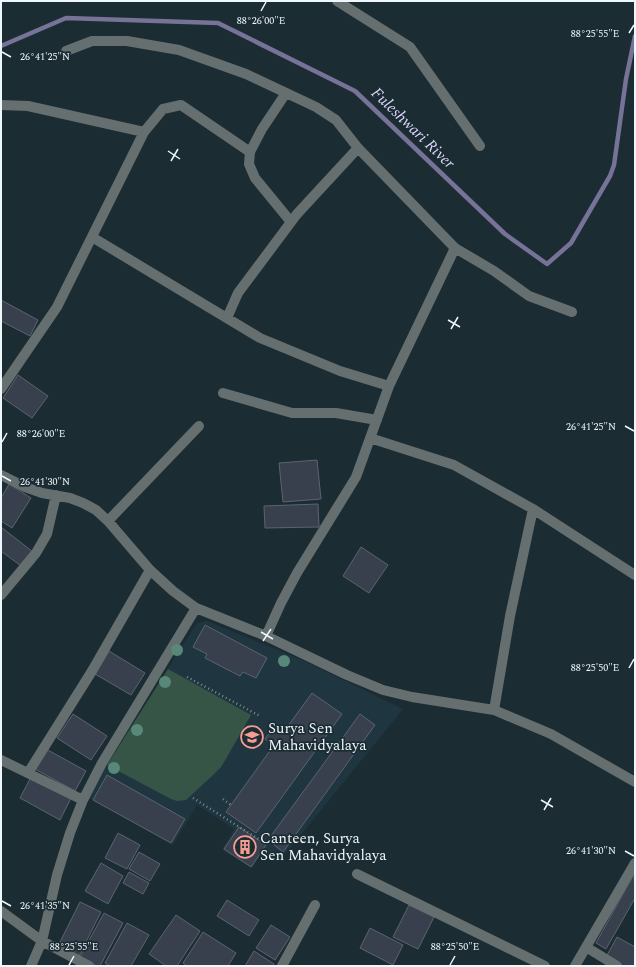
<svg xmlns="http://www.w3.org/2000/svg" width="636" height="967" viewBox="0 0 636 967" font-family="Spectral,serif">
<rect width="100%" height="100%" fill="#1c2c33"/>
<path fill="#1f3640" d="M207 621 302 660 403 709 279 862 263 852 252 868 222 850 234 829 197 805 173 845 89 798 102 772 197 623Z"/>
<path fill="#365547" d="M168 669 251 715 227 757 221 767 213 775 186 800 177 801 171 799 107 765Z"/>
<g fill="none" stroke-linecap="round" stroke-linejoin="round">
<path stroke="#777298" stroke-width="4.5" d="M1 46 66 18 218 23 355 91 505 234 547 264 571 243 610 176 614 165 626 79 635 36"/>
</g>
<path fill="#38404d" stroke="#5b6371" d="M1 300 38 320 30 336 1 321Z
M18 375 48 396 32 418 3 398Z
M317 460 321 499 283 502 279 463Z
M9 484 31 498 12 528 1 521V498Z
M318 504 319 527 265 528 264 506Z
M1 527 33 552 21 566 1 551Z
M361 547 388 565 369 593 343 576Z
M205 625 267 658 256 678 243 672 240 676 205 658 207 654 193 647Z
M109 651 145 673 131 695 95 674Z
M312 693 342 714 256 833 226 812 274 745 265 739 274 727 283 733Z
M73 714 107 736 91 760 57 738Z
M360 714 375 725 283 852 268 840Z
M46 749 86 771 75 791 35 769Z
M107 775 185 819 171 843 93 800Z
M31 777 71 798 60 820 20 798Z
M239 827 266 845 251 867 224 849Z
M118 833 140 845 127 869 105 858Z
M139 852 160 864 150 881 129 869Z
M101 863 123 876 108 904 85 891Z
M129 872 149 883 143 894 123 883Z
M634 874 635 898 606 949 596 943Z
M227 900 259 920 249 936 217 916Z
M80 902 101 912 78 958 57 948Z
M409 905 434 917 418 949 393 937Z
M104 913 123 923 100 966H97L80 957Z
M176 915 200 931 177 966H166L149 954Z
M127 923 149 935 131 966H110L105 963Z
M271 925 290 937 275 960 256 948Z
M370 928 403 945 393 965 360 948Z
M203 932 236 953 228 966H187L183 963Z
M617 937 635 947V966H622L606 957Z
M254 951 274 964 273 966H245Z"/>
<g fill="none" stroke-linecap="round" stroke-linejoin="round">
<path stroke="#7c898f" stroke-width="2.5" stroke-dasharray="1 3" stroke-linecap="butt" d="M187 677 260 716
M193 798 260 840
M223 799 231 805"/>
<path stroke="#666f6f" stroke-width="10" d="M337 1 410 47 480 146
M66 51 92 41H127L179 50 246 74 316 107 336 120 358 148 455 248 494 271 529 296 572 312
M286 93 262 129 250 152 249 164 255 178 291 222
M1 105 28 106 144 132
M92 237 260 338 340 371 389 386
M227 318 238 293 297 214 358 148
M1 389 57 307 144 132 163 109 181 105 250 152
M223 393 292 413H336L377 420
M370 438 454 465 533 509 635 575
M1 475 25 487 42 493 70 498 83 503 96 510 108 521 150 570 173 591 196 608 266 636 347 675 383 690 412 697 494 710 551 734 635 782
M108 521 199 426
M1 595 36 553 47 534 56 495
M266 636 281 603 297 573 356 477 389 386 455 248
M494 710 510 616 533 509
M1 760 83 800
M28 773 92 671 150 570
M357 874 545 966
M1 911 42 941 89 966
M586 947 617 966
M31 966 42 941 57 875 70 833 83 800 102 763 196 608
M282 966 315 905
M575 966 635 863"/>
</g>
<g fill="#588879">
<circle cx="177" cy="650" r="6"/>
<circle cx="284" cy="661" r="6"/>
<circle cx="165" cy="682" r="6"/>
<circle cx="137" cy="730" r="6"/>
<circle cx="114" cy="768" r="6"/>
</g>
<path fill="none" stroke="#edf7fc" stroke-width="1.5" d="M261 11 266 2M629 33 634 25M2 52 11 57M168 151 180 159M171 161 178 149M448 320 460 327M451 329 458 317M625 426 634 431M2 442 7 433M2 476 11 481M261 632 273 639M263 641 271 629M629 668 634 659M541 800 553 807M544 810 551 798M625 851 634 856M2 901 11 906M69 965 74 956M450 965 455 956"/>
<defs>
<g id="university-ring" transform="scale(1.15)"><circle r="9.5" fill="#1c2c33" stroke="#f59c93" stroke-width="1.5"/><path d="M0-5L7-2L0 1L-7-2ZM-4 1L0 2.5L4 1V4Q0 6-4 4Z" fill="#f59c93"/></g>
<g id="building-ring" transform="scale(1.15)"><circle r="9.5" fill="#1c2c33" stroke="#f59c93" stroke-width="1.5"/><path d="M-4-6H4V6H1V3H-1V6H-4ZM-2.5-4.3h1.7v1.8h-1.7ZM.8-4.3h1.7v1.8H.8ZM-2.5-1h1.7V.8h-1.7ZM.8-1h1.7V.8H.8Z" fill="#f59c93"/></g>
</defs>
<g fill-rule="evenodd">
<use href="#university-ring" x="252" y="737"/>
<use href="#building-ring" x="245" y="847"/>
</g>
<g text-anchor="middle" dominant-baseline="central" stroke-width="3.5" stroke-linejoin="round" paint-order="stroke">
<g font-size="15" fill="#edf7fc" stroke="#1c2c33" text-anchor="start">
<text x="268" y="728">Surya Sen<tspan x="268" dy="17">Mahavidyalaya</tspan></text>
<text x="260" y="838">Canteen, Surya<tspan x="260" dy="17">Sen Mahavidyalaya</tspan></text>
</g>
<g font-size="16" font-style="italic" fill="#dbd6fc" stroke="#1c2c33">
<text transform="translate(413 128) rotate(44)">Fuleshwari River</text>
</g>
</g>
<g font-size="10" text-anchor="middle" fill="#edf7fc" stroke="#1c2c33" stroke-width="3.5" stroke-linejoin="round" paint-order="stroke">
<text x="261" y="24">88°26'00"E</text>
<text x="595" y="37">88°25'55"E</text>
<text x="45" y="60">26°41'25"N</text>
<text x="591" y="430">26°41'25"N</text>
<text x="41" y="437">88°26'00"E</text>
<text x="45" y="485">26°41'30"N</text>
<text x="595" y="671">88°25'50"E</text>
<text x="591" y="854">26°41'30"N</text>
<text x="45" y="909">26°41'35"N</text>
<text x="74" y="950">88°25'55"E</text>
<text x="455" y="950">88°25'50"E</text>
</g>
<rect width="636" height="967" fill="none" stroke="#edf7fc" stroke-width="4"/>
</svg>
